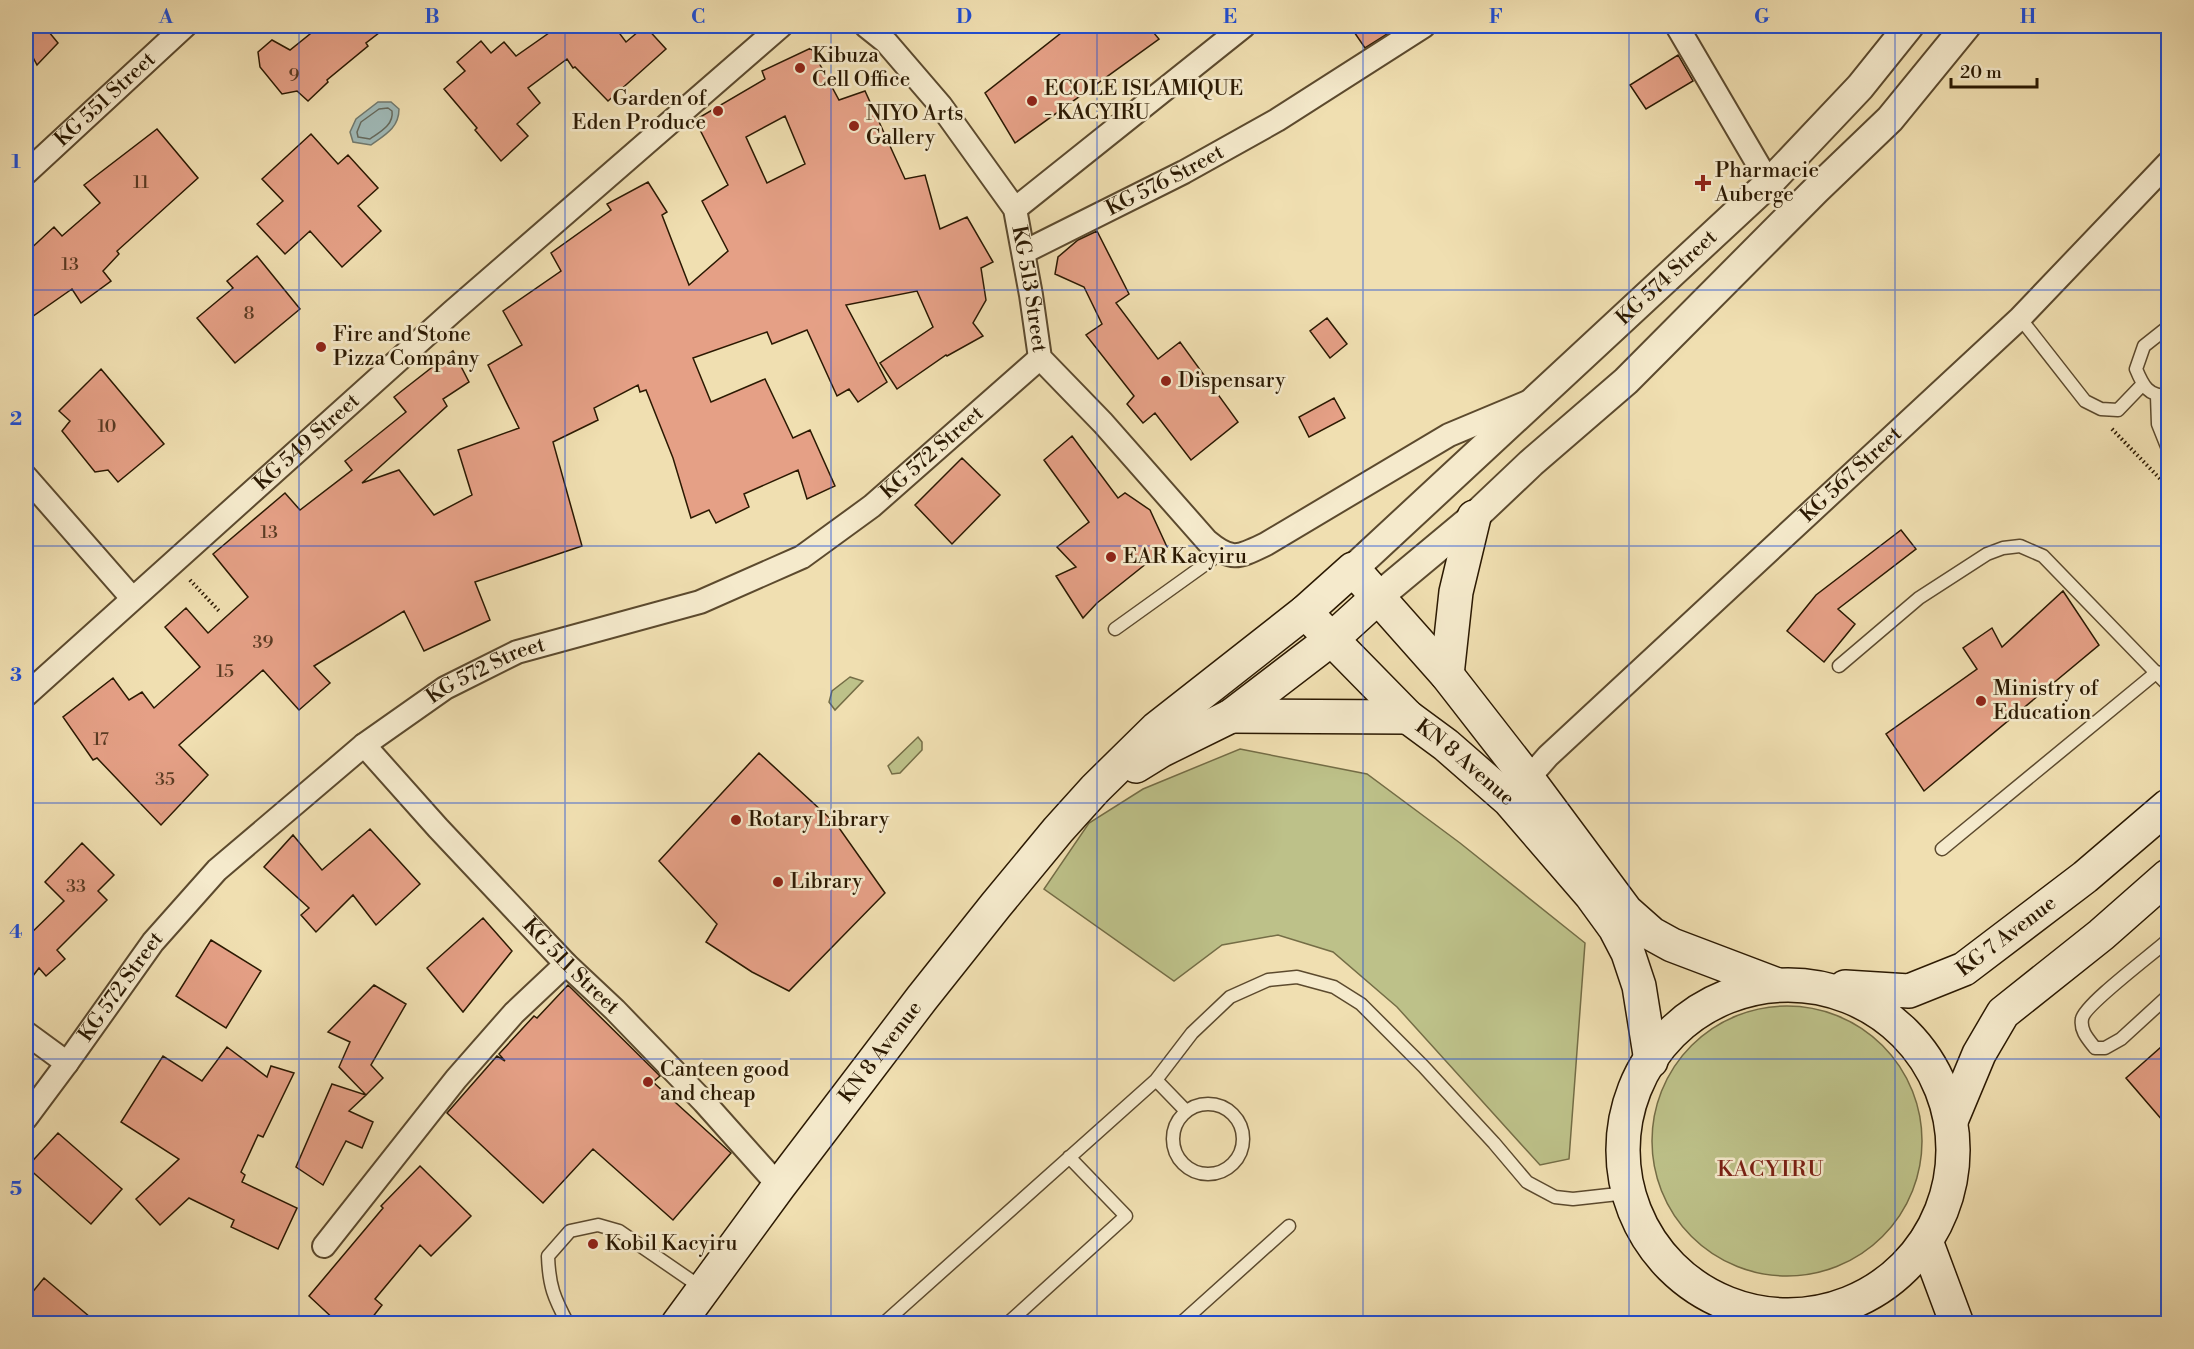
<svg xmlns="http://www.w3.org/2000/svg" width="2194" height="1349" viewBox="0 0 2194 1349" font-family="'Libre Bodoni',serif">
<rect width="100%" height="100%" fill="#f0dfb1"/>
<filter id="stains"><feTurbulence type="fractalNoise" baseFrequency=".00333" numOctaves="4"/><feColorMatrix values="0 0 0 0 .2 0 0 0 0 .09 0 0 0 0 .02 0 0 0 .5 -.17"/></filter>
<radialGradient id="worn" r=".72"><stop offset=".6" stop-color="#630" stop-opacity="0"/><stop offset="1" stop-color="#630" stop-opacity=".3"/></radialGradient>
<path fill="#bdc189" stroke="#746d46" stroke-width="1.5" d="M850 677 863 681 835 710 829 702 832 691Z
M918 737 922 742V750L900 773 892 774 888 766Z
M1240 749 1367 774 1460 843 1585 943 1569 1159 1540 1165 1397 1007 1333 952 1278 935 1222 945 1174 981 1044 889 1089 823 1143 789Z
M1652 1141a135 135 0 1 1 270 0a135 135 0 1 1-270 0Z"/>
<path fill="#a0bab8" stroke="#717a6f" stroke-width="1.5" d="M378 102H391L399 109C399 128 385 135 371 145L353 142 350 132 356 119Z"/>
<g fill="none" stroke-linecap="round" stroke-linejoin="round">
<path stroke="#666a5d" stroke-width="1.5" d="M379 109 388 108 392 111C394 125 380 132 370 139L358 137 357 132 361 122Z"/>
</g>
<path fill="#e5a086" stroke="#2b1902" stroke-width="1.5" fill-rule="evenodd" d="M26 26H44L58 43 37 65 26 44Z
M320 26H388L366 43 368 46 327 80 328 82 308 101 297 91 282 94 260 67 258 52 272 40 290 50Z
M559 26H614L626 42 645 26 666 49 608 101 575 67 573 68 567 59 528 88 540 103 517 124 528 136 501 161 475 130 477 128 444 89 465 71 457 62 481 41 491 53 504 42 516 56Z
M1070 26H1148L1159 39 1015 143 985 93Z
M1350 26H1400L1365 48Z
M811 48 839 100 865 91 905 179 925 175 940 229 967 217 993 262 981 268 986 300 973 323 983 336 947 356 946 355 897 389 880 363 933 327 917 291 846 305 887 382 858 402 849 389 837 396 807 330 772 344 767 332 693 358 711 402 765 379 793 438 810 430 835 486 807 499 798 470 744 494 749 507 716 523 709 510 691 518 673 458 646 390 640 392 638 385 594 408 598 420 553 442 582 546 475 582 490 620 424 651 404 611 314 666 330 683 299 710 263 670 179 745 208 775 161 825 97 758 93 760 63 717 113 678 129 700 142 692 154 708 200 667 165 627 186 608 208 633 248 597 213 554 285 493 300 510 352 470 345 461 406 412 394 397 453 351 469 382 443 399 447 406 362 483 399 470 434 515 472 495 458 450 519 428 488 365 522 345 503 311 561 271 551 253 611 210 607 204 648 182 667 212 662 215 689 285 728 251 702 201 728 185 695 120 765 79 762 71ZM785 116 805 164 767 183 746 137Z
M1678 55 1693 81 1646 109 1630 85Z
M157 129 198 178 117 251 119 254 103 271 111 281 81 303 72 289 26 321V253L54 227 62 236 100 203 84 185Z
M311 134 338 164 348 155 378 188 358 206 381 231 342 267 310 231 285 254 257 224 283 201 262 179Z
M1097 231 1129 294 1116 303 1158 359 1180 342 1238 422 1191 460 1155 413 1143 423 1127 404 1134 396 1086 335 1102 324 1084 287 1055 274 1058 257 1078 240Z
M257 256 300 309 235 363 197 318 233 288 227 281Z
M1327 318 1347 344 1330 358 1310 331Z
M101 369 164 444 118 482 108 470 95 472 62 431 70 421 59 411Z
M1334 398 1345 418 1309 437 1299 417Z
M1072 436 1118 498 1125 493 1150 510 1167 547 1097 603 1083 618 1056 576 1076 567 1057 547 1089 522 1044 460Z
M962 458 1000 495 952 544 915 505Z
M1901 530 1916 549 1838 609 1855 624 1824 662 1787 631 1816 595Z
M2063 591 2099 645 1924 791 1886 734 1977 669 1963 648 1992 628 2002 647Z
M759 753 837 825 885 893 789 991 752 972 706 942 717 924 659 861Z
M370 829 420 884 376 925 353 895 316 932 301 915 309 908 264 867 293 835 322 870Z
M82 843 114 875 98 891 107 900 57 950 65 959 46 976 39 968 26 985V938L64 901 45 882Z
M483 918 512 951 463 1012 427 968Z
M211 940 261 971 226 1028 176 996Z
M374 985 406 1004 371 1065 383 1078 366 1095 339 1067 350 1042 328 1032Z
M568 985 660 1076 653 1082 731 1153 673 1220 593 1149 543 1203 447 1113 497 1056 505 1061 499 1054 534 1016 537 1018Z
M2169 1040V1128L2126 1078Z
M227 1047 267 1077 271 1066 294 1073 263 1137 258 1135 241 1172 245 1175 242 1182 297 1208 278 1249 231 1227 234 1220 189 1198 160 1225 136 1199 179 1159 121 1122 163 1056 202 1081Z
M332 1084 366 1095 349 1111 373 1122 362 1148 346 1141 323 1185 296 1167Z
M58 1133 122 1189 91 1224 27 1167Z
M420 1166 471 1216 431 1256 420 1245 375 1299 382 1305 368 1323H338L309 1296 383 1208 381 1206Z
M44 1278 97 1323H26V1300Z"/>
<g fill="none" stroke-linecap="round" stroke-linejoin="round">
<g stroke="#5c4a2e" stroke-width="15">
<path id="service" d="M2020 318 2085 401 2101 409 2118 410 2142 385
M2168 327 2144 346 2136 369C2143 386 2148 396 2168 396
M2157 396 2158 424 2168 449
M1115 629 1221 553
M1839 666 1919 598 1987 554 2003 548 2020 546 2043 556 2168 685
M1942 849 2157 672
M2168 940C2154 953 2084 1005 2082 1019 2080 1031 2088 1039 2095 1048H2105L2121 1039 2168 996
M1156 1080 1186 1111
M1173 1139a35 35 0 1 1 70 0a35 35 0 1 1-70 0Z
M568 1324C554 1298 549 1286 548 1256L570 1231 598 1225 619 1231 702 1288
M883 1324 1156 1080 1192 1033 1230 997 1268 980 1297 977 1334 987 1361 1004 1423 1066 1494 1143 1527 1182 1555 1197 1573 1199 1627 1193
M1007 1324 1126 1216 1069 1157
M1180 1324 1289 1226"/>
</g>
<g stroke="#5c4a2e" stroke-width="26">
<g id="minor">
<path id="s1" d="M866 26 886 42 941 106 1015 209 1031 295 1040 358 1103 423 1207 541C1232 562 1239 557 1266 544L1449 435 1528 402"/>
<path d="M1677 26 1769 183"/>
<path id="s2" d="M26 173 185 26"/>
<path d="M1015 209 1244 26"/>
<path id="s3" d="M1024 252 1184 172 1277 120 1424 26"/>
<path d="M26 477 132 598"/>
<path id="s4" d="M26 695 452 312 781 26"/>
<path id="s5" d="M364 745 438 828 566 964 615 1010 704 1102 779 1186"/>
<path id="s6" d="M1520 788 1548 756 2020 318 2168 163"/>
<path d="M26 1033 67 1063"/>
<path id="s7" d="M26 1118 67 1063 153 942 217 870 364 745 445 688 517 652 700 602 802 557 872 506 1040 358"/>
<path d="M324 1246 456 1079 514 1013 566 964"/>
</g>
</g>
<g stroke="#5c4a2e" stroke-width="32">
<g id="tertiary">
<path id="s8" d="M1353 569 1769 183 1860 87 1909 26"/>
<path d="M1378 597 1474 517 1531 463 1626 381 1816 190 1890 119 1966 26"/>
</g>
</g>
<g stroke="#2b1902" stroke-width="36">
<g id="secondary">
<path id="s9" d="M1305 612 1408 717 1446 745 1509 800 1591 895 1615 928 1628 953 1639 986 1651 1061"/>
<path d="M1447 675 1456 592 1474 517"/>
<path d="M1231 716 1408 717"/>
<path d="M1136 766 1162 750 1231 716 1333 638 1378 597"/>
<circle cx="1788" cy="1150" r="165"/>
<path id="s10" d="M1845 987 1909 991 1964 969 2085 877 2168 806"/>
<path d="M1951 1121 1979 1054 2003 1013 2101 935 2168 876"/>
<path d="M1926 1241 1957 1324"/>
<path id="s11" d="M678 1324 779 1186 922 998 996 905 1058 830 1095 789 1156 729 1305 612 1353 569 1447 675 1528 779 1626 911 1652 934 1672 945 1775 984"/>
</g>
</g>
<path stroke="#2b1902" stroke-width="4" stroke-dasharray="1.5 3" stroke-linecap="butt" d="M2112 429 2168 487
M190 580 220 612"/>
<use href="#service" stroke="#f5eacc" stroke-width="12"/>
<use href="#minor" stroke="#f5eacc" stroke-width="22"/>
<use href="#tertiary" stroke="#f5eacc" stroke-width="28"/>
<use href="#secondary" stroke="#f5eacc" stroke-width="33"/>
</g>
<path fill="none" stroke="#1d4ed8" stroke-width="1.5" stroke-opacity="0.55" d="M299 26V1324M565 26V1324M831 26V1324M1097 26V1324M1363 26V1324M1629 26V1324M1895 26V1324M26 290H2168M26 546H2168M26 803H2168M26 1059H2168"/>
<g fill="#8f2418" stroke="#f5eacc" stroke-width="2">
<circle cx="800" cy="68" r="6"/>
<circle cx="1032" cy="101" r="6"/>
<circle cx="718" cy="111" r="6"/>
<circle cx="854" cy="126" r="6"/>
<path d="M1700 174h6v6h6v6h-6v6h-6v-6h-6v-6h6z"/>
<circle cx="321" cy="347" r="6"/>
<circle cx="1166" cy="381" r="6"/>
<circle cx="1111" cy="557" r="6"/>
<circle cx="1981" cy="701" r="6"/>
<circle cx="736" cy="820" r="6"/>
<circle cx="778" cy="882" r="6"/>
<circle cx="648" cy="1082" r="6"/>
<circle cx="593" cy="1244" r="6"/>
</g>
<g text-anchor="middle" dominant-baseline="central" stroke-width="5" stroke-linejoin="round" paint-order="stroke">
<g font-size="18" fill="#5a3b23">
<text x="294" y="75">9</text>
<text x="141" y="182">11</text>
<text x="70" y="264">13</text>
<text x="249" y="313">8</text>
<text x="107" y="426">10</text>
<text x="269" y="532">13</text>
<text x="263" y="642">39</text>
<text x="225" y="671">15</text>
<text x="101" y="739">17</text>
<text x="165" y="779">35</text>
<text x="76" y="886">33</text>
</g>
<g font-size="21" fill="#2b1902" stroke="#f5eacc" text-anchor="start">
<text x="812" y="56">Kibuza<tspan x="812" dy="24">Cell Office</tspan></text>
<text x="1044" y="89">ECOLE ISLAMIQUE<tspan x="1044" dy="24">- KACYIRU</tspan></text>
<text x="706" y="99" text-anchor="end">Garden of<tspan x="706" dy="24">Eden Produce</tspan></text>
<text x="866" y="114">NIYO Arts<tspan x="866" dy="24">Gallery</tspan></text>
<text x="1715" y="171">Pharmacie<tspan x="1715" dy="24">Auberge</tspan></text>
<text x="333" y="335">Fire and Stone<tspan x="333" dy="24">Pizza Company</tspan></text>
<text x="1178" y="381">Dispensary</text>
<text x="1123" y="557">EAR Kacyiru</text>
<text x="1993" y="689">Ministry of<tspan x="1993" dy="24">Education</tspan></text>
<text x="748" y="820">Rotary Library</text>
<text x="790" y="882">Library</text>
<text x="660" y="1070">Canteen good<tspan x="660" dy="24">and cheap</tspan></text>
<text x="605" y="1244">Kobil Kacyiru</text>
</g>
<g font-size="21" fill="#2b1902" stroke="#f5eacc">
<text stroke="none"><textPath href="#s2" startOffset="108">KG 551 Street</textPath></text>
<text stroke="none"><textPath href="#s3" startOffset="158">KG 576 Street</textPath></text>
<text stroke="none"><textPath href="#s8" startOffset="428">KG 574 Street</textPath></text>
<text stroke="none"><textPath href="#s1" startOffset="318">KG 513 Street</textPath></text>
<text stroke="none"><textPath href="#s4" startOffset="378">KG 549 Street</textPath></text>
<text stroke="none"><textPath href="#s7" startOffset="1154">KG 572 Street</textPath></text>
<text stroke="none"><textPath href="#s6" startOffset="456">KG 567 Street</textPath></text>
<text stroke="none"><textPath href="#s7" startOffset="650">KG 572 Street</textPath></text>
<text stroke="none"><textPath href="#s9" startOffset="220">KN 8 Avenue</textPath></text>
<text stroke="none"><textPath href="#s10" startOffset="177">KG 7 Avenue</textPath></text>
<text stroke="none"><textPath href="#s5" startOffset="303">KG 511 Street</textPath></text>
<text stroke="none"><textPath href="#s7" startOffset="162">KG 572 Street</textPath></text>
<text stroke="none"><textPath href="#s11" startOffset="339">KN 8 Avenue</textPath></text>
</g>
<g font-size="22" letter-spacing="1.5" fill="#7a1f14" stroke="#f5eacc">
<text x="1771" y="1169">KACYIRU</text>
</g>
</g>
<rect width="2194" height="1349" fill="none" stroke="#f0dfb1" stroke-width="66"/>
<path d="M1951 78v9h86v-9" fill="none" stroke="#2b1902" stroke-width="3"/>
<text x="1960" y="78" font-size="18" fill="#2b1902" stroke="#f5eacc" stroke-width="4.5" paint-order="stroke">20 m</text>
<rect x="33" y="33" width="2128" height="1283" fill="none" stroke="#1d4ed8" stroke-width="2"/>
<g font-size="20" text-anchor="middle" font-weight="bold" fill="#1d4ed8">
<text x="166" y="23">A</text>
<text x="432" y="23">B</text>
<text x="698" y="23">C</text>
<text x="964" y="23">D</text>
<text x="1230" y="23">E</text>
<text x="1496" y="23">F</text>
<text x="1762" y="23">G</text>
<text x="2028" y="23">H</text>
<text x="16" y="168">1</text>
<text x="16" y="425">2</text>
<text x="16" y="681">3</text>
<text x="16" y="938">4</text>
<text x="16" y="1195">5</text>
</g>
<rect width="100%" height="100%" filter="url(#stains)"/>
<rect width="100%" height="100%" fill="url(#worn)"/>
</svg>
